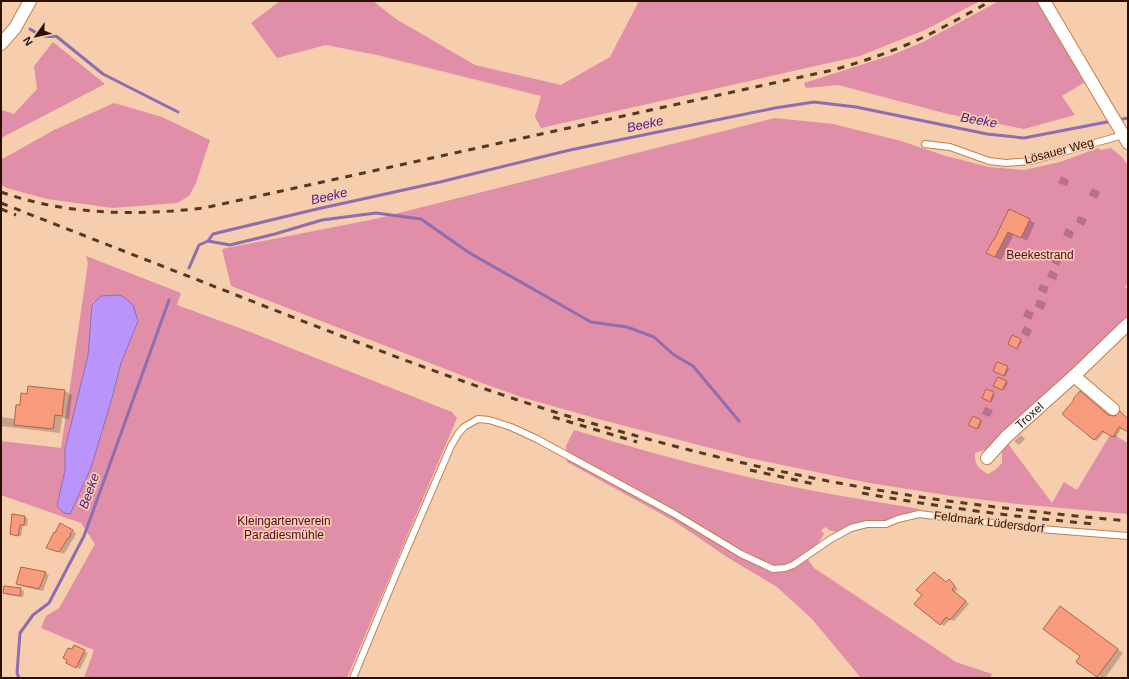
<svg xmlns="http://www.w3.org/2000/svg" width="1129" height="679" viewBox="0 0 1129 679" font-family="Arial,sans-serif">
<rect width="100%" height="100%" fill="#f6cdad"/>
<path fill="#e18ea9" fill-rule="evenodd" d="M280 1H373L396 19 475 65 561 85 610 57 639 1H980L925 30 860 56 541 128 535 117 541 96 377 55 326 45 277 58 251 23Z
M999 1H1037L1085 82 1062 96 1075 115 1024 129 948 114 838 85 806 88 804 83 892 55 923 42Z
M53 42 105 84 1 138V110L14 114 37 89 34 66Z
M114 103 162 117 210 140 196 183 189 196 177 203 113 208 47 199 7 188 1 185V159L6 157 54 130Z
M775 118 833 124 901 141 946 156 989 167 1024 170 1060 162 1098 148 1101 150 1111 148 1122 157 1128 166V283L1125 287 1128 289V319L988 449 975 453C974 464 979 469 988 474L995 470 1002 463V450L1006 441 1052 503 1064 482 1077 490 1110 435 1113 437 1114 435 1128 443V514L1017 504 952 496 869 483 749 458 602 420 521 397 479 382 231 286 222 249 375 219Z
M86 256 181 293 177 305 245 330 452 412 457 418 347 678H84L94 650 41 628 46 616 59 608 62 603 95 544 81 523 1 495V441L61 448 88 263ZM92 305 138 321 121 363 112 398 91 468 70 514 57 506 65 470V449L88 355Z
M574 430C627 446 681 461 735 474 796 489 858 499 920 509L886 520 864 521 851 524 836 532 829 530 826 527 821 530 824 534 819 542 804 554 814 568 956 662 992 674 990 678H861L812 619 777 587 727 557 674 521 567 462 566 446Z"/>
<path fill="#b995fb" stroke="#8e6db0" d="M121 295 133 305 138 321 121 363 112 398 91 468 70 514 64 513 57 506 65 470V449L88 355 92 305 101 296Z"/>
<path fill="#0003" d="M1061 176 1069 180 1067 186 1058 183Z
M1092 188 1100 192 1097 199 1089 195Z
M1009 210 1035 223 1027 241 1014 234 1001 260 993 256 994 242Z
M1078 216 1087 219 1084 226 1076 222Z
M1066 228 1074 232 1072 239 1063 235Z
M1054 256 1062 259 1059 266 1051 262Z
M1050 270 1058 274 1056 280 1047 277Z
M1040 284 1049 287 1046 294 1038 290Z
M1037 299 1046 303 1043 310 1035 306Z
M1026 309 1034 313 1031 320 1023 316Z
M1024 326 1032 330 1029 337 1021 333Z
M1013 337 1022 341 1018 348 1009 344Z
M998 363 1009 368 1006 376 994 371Z
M998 378 1008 383 1004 390 994 385Z
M29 387 65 391 72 395 69 419 62 418 60 433 1 426V417L15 419 21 406 28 395Z
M987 390 995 394 992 402 983 398Z
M1083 394 1110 416 1123 425 1116 438 1105 431 1097 441 1094 440Z
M985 407 993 410 990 417 982 414Z
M973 417 982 421 979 429 970 425Z
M1021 435 1025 439 1019 445 1014 441Z
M13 515 25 517 28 519 27 526H23L21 536 14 535Z
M61 524 76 533 74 538 73 539 64 554 51 549 56 534Z
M45 573 49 575 43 591 21 586 18 583Z
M934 573 947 583 949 581 952 583 958 589 955 592 969 604 954 621 950 619 944 626 941 624 923 595Z
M20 589 24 591 23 597 8 595 4 593Z
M1066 611 1123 653 1105 678 1098 676 1078 661 1082 656Z
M74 646 88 653 80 669 67 662Z"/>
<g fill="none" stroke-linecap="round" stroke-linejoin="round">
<path stroke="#8e6db0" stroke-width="3" d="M30 29C39 35 45 38 56 36L103 74 178 112
M1118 120 1128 118
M208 241 230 245 275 234 322 220 376 213 421 219 468 252 591 322 627 327 654 337 674 355 693 366 739 421
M189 268 199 245 208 241 213 234 317 209 440 182 570 150 775 108 814 102 856 107 987 134 1024 138 1112 121
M19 678 17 673 20 633 33 615 49 603 84 536 169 300"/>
</g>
<path fill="#f89c7d" stroke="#af634b" d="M1009 209 1030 219 1021 238 1008 232 995 257 986 253 993 240H994Z
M1012 335 1021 339 1017 349 1008 344Z
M997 362 1008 366 1004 376 993 371Z
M998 377 1007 381 1002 390 993 386Z
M28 386 65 390 62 416 55 415 53 429 14 425 16 405H20L21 393 27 394Z
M986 389 994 392 990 402 982 398Z
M1080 391 1108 415 1115 416 1120 411 1128 419V432L1119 427 1113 437 1102 431 1094 440 1062 414 1074 400 1073 399Z
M973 416 981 420 977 429 968 425Z
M12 514 25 516 24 525H20L18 536 10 534Z
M60 523 73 530 70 534 71 536 69 537 59 552 46 548 54 532 55 533Z
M21 567 46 572 39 589 16 584Z
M934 572 946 582 949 579 955 586 952 590 966 601 950 620 946 617 940 625 914 604 922 595 916 590Z
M4 586 21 588 20 596 3 593Z
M1060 606 1118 649 1097 677 1076 662 1080 656 1043 629Z
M74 645 85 650 76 668 66 663 67 660 63 658 68 648 72 649Z"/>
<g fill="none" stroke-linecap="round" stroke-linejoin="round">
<g stroke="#c1814d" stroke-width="8">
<path id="service" d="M925 144 950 147 989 161 1006 163 1031 161 1123 135
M353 678 396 574 451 446 458 434 464 427 478 419 489 420 511 427 537 439 673 513 741 554 773 569 785 568 793 565 831 539 851 528 867 524H886L898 519 919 514 1040 529 1128 536"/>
</g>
<g stroke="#c1814d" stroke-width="14">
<g id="minor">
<path d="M1044 1 1128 143"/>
<path d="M1 44 15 28 30 1"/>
<path d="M1074 376 1113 409"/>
<path id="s1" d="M987 458 1006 437 1074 376 1128 324"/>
</g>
</g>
<use href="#service" stroke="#fff" stroke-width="6"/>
<use href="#minor" stroke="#fff" stroke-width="12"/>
<path stroke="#553926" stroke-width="3" stroke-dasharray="7 7" stroke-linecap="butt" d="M1 192C66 215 135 216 204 208L833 70C858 63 882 55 906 45 935 33 963 16 991 1
M1 203C95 240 188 276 282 313 377 350 473 387 571 417 690 453 811 481 934 499 999 508 1063 515 1128 521
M1 209 16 215
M553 417 637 442
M750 470 814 484
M862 493C938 507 1016 517 1094 524"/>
</g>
<g text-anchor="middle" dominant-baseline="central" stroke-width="3.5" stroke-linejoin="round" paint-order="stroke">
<g font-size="12" fill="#281000" stroke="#f6cdad">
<text transform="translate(1059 151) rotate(-15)">Lösauer Weg</text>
<text stroke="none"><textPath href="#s1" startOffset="60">Troxel</textPath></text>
<text transform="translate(989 522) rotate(7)">Feldmark Lüdersdorf</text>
</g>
<g font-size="12" fill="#52092b" stroke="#f6cdad">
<text x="1040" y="255">Beekestrand</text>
<text x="284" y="521">Kleingartenverein<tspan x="284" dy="14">Paradiesmühle</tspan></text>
</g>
<g font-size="13" font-style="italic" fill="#50158e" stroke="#f6cdad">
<text transform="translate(979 120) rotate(10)">Beeke</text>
<text transform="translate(645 124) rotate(-12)">Beeke</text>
<text transform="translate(329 196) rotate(-13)">Beeke</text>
<text transform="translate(89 491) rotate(-70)">Beeke</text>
</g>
</g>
<rect width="1129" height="679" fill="none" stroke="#281000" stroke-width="4"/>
<g transform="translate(36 36) rotate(237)" stroke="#f6cdad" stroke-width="3" paint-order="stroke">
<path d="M0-3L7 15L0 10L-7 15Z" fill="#281000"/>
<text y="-6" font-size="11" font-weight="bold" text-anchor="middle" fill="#281000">N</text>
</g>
</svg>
